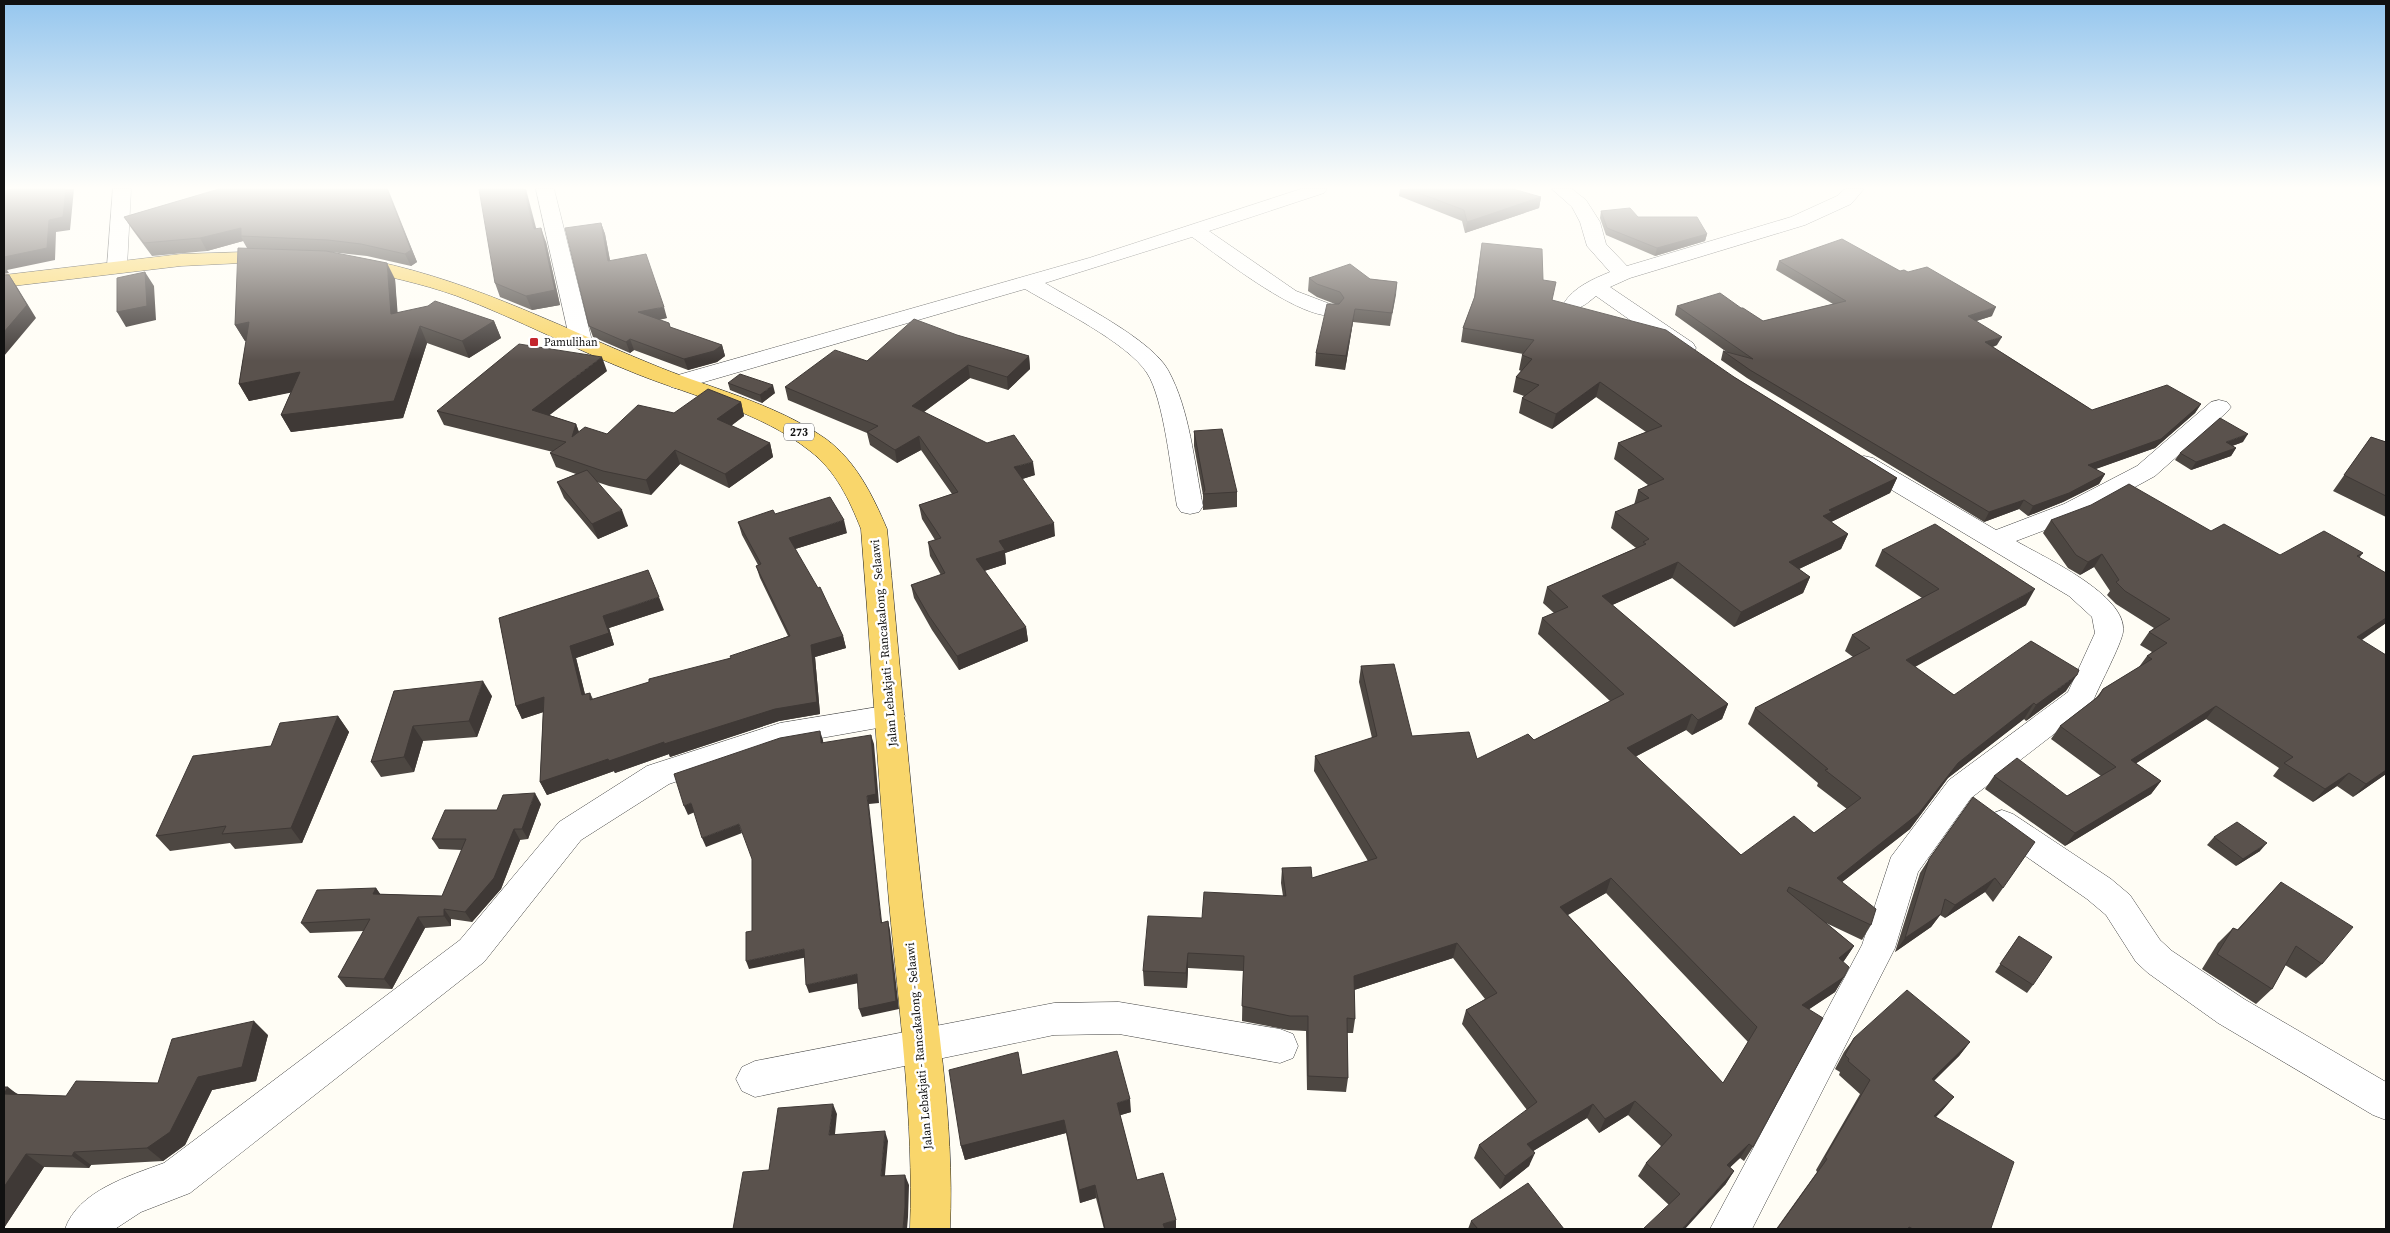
<svg xmlns="http://www.w3.org/2000/svg" width="2390" height="1233" viewBox="0 0 2390 1233" font-family="'Source Serif 4',serif">
<rect width="100%" height="100%" fill="#fffdf5"/>
<g fill="none" stroke-linecap="round" stroke-linejoin="round">
<g stroke="#444" stroke-width="1">
<path id="minor" d="M113 189H131L127 267 124 271 117 273 110 271 107 267Z
M536 189H554L592 341 589 346 581 347 573 346 570 341Z
M1301 189H1327L1324 193 1209 231 1296 291 1338 307 1341 311 1338 315C1304 324 1221 257 1192 237L1045 283C1076 302 1151 339 1168 370 1190 410 1194 462 1203 506L1199 512 1190 514 1181 512 1177 506C1171 473 1164 399 1147 373 1128 343 1057 308 1025 289L687 387 679 389 671 387 668 382 671 377 1089 258Z
M1552 189H1572L1586 200 1600 222 1606 244 1627 266 1791 217 1837 196 1845 189H1864L1851 204 1805 225 1630 278 1610 287 1693 343 1696 348 1693 353 1685 355 1677 353 1596 296C1586 304 1580 311 1567 307L1564 303C1574 287 1593 279 1610 272L1587 246 1580 222 1572 207Z
M2219 400 2227 402 2231 407 2227 412 2155 476 2082 516 2016 541C2043 557 2128 595 2123 632 2121 645 2100 684 2094 699L2089 707 1971 798 1918 872 1895 948 1752 1229H1710L1862 945 1891 857 1949 780 2068 692 2095 633 2092 617 2069 596 1855 468 1852 463 1855 458 1864 456 1873 458 1996 530 2064 504 2137 466 2211 402Z
M890 705 900 708 905 716 900 724 782 745 669 784 581 840 484 962 190 1193 141 1212 115 1229H65C78 1191 129 1176 164 1163L460 940 559 822 647 766 780 723Z
M2002 810 2013 814 2111 879 2130 895 2160 940 2172 951 2244 999 2386 1082V1120L2373 1115 2218 1023 2148 973 2136 962 2106 915 2087 899 1991 832 1986 823 1991 814Z
M1119 1002 1280 1029 1293 1034 1298 1046 1293 1058 1280 1063 1119 1034 1054 1035 755 1097 742 1091 736 1079 742 1067 755 1061 1054 1003Z"/>
</g>
<g stroke="#222" stroke-width="1">
<path id="major" d="M276 251 283 253 286 257 283 261 181 266 4 287V275L181 254Z
M354 257C462 276 549 322 649 363 708 388 773 402 826 439 856 461 873 496 887 529 899 653 909 778 923 902 935 1010 955 1119 950 1229H910C914 1119 899 1011 889 902 878 778 871 653 861 529 849 499 836 471 810 451 761 412 695 397 637 374 576 350 518 319 457 296 421 283 384 276 347 267L344 263 347 259Z"/>
</g>
<use href="#minor" fill="#fff" fill-rule="evenodd"/>
<use href="#major" fill="#f9d66b" fill-rule="evenodd"/>
</g>
<path fill="#4d4742" fill-rule="evenodd" d="M219 189H388L417 262 411 266 367 256 330 252 395 279 397 312 494 321 501 338 469 358 427 343 403 418 291 432 281 415 291 392 249 401 239 384 246 341H245L235 325 247 248 243 241 207 251 152 256 132 229 124 217Z
M1400 189H1513L1541 197 1539 208 1465 233 1462 221 1399 196Z
M1601 211 1638 217 1707 234 1705 241 1655 256 1606 235 1600 218Z
M601 223 605 234 610 260 667 318 659 320 670 327 722 345 725 356 717 362 688 370 634 350 630 353 593 337 589 326Z
M536 229 546 242 560 305 532 310 500 297 495 283Z
M1482 243 1543 280 1552 300 1734 377 1897 478 1890 493 1831 522 1848 534 1841 549 1799 569 1810 577 1803 593 1734 627 1672 578 1612 605 1728 704 1722 719 1692 735 1686 730 1635 757 1741 855 1814 833 1847 809 1817 786 1818 783 1748 724 1755 708 1853 657 1845 651 1852 635 1922 598 1875 566 1882 550 2026 605 1915 667 1954 695 2066 691 2026 721 2024 719 1948 778 1910 829 1842 882 1871 925 1862 940 1826 923 1854 946 1843 962 1844 977 1835 992 1809 1009 1753 1147 1744 1161 1740 1158 1730 1167 1734 1171 1725 1185 1669 1205 1638 1176 1646 1163 1661 1146 1628 1115 1599 1133 1587 1118 1533 1151 1529 1166 1500 1189 1474 1158 1479 1145 1527 1110 1462 1024 1466 1010 1485 999 1453 958 1354 990 1355 1019 1353 1033H1347L1348 1078 1346 1092 1307 1090 1306 1031 1288 1030 1242 1021 1243 971 1188 968 1187 988 1144 986 1143 971 1202 918 1283 896 1281 883 1282 868 1312 878 1368 861 1314 771 1315 756 1372 738 1359 682 1361 666 1412 736 1477 759 1534 740 1610 701 1538 634 1542 618 1554 613 1543 603 1547 587 1636 548 1611 528 1615 512 1634 505 1638 490 1648 485 1614 459 1618 443 1646 432 1596 397 1552 429 1519 413 1522 398 1524 396 1513 392 1516 377 1521 371 1519 370 1522 355 1523 354 1461 342 1463 328 1474 298ZM1606 893 1748 1042 1723 1083 1568 915Z
M1779 261 1900 271 1992 316 1976 321 1997 345 1993 347 2092 410 2201 404 2195 413 2155 448 2095 469 2105 474 2099 484 2063 502 2028 516 2019 509 1984 522 1747 378 1721 360 1723 351 1728 353 1675 315 1677 306 1741 308 1763 321 1833 304 1776 270Z
M1309 278 1370 279 1397 282 1390 326 1353 322 1345 370 1315 366 1316 353 1335 304 1317 297 1308 291Z
M957 335 1029 356 1030 369 1008 390 970 378 924 412 1035 475 1022 479 1055 536 1005 553 1006 564 984 571 1026 627 1028 641 959 670 932 630 914 598 911 585 941 575 930 556 928 542 935 540 922 519 919 505 952 494 921 450 897 463 870 445 867 433 788 400 785 387 867 361Z
M607 371 549 415 576 424 579 432 607 434 674 413 741 402 744 416 731 426 770 443 773 457 729 488 680 464 651 495 609 486 597 482 628 526 598 539 564 498 557 482 576 474 556 467 550 453 553 452 444 425 437 411Z
M728 383 775 393 762 403 730 390Z
M1194 431 1237 492V507L1203 510V495L1194 446Z
M2371 437 2386 442V517L2333 491Z
M2243 442 2232 446 2236 448 2231 456 2191 470 2175 460 2180 453Z
M775 514 847 533 795 549 843 636 846 648 815 657 820 714 779 721 670 757 669 754 615 773 614 771 547 795 540 782 543 712 522 719 516 706 499 618 664 610 609 628 614 645 576 658 585 694 590 693 593 699 731 658 788 636 760 578 756 566 758 565 742 535 738 522Z
M2051 520 2211 531 2280 555 2363 553 2359 558 2386 573V623L2362 640 2386 774 2353 797 2337 786 2313 802 2273 776 2279 768 2206 719 2136 763 2161 781 2151 794 2065 846 1985 789 1994 776 2067 796 2101 776 2051 739 2060 726 2096 698 2103 689 2139 667 2147 656 2152 652 2140 645 2149 632 2154 628 2116 604 2107 595 2110 591 2094 567 2080 575 2068 568 2043 533Z
M394 691 492 696 477 737 423 741 414 772 381 777 371 762Z
M338 716 349 732 302 843 235 849 230 843 170 851 156 836 271 746Z
M1973 797 2003 888 1993 902 1985 892 1945 918 1940 915 1931 927 1895 952 1920 873 1929 859Z
M541 804 528 839 520 840 501 889 472 922 451 919V926L425 928 392 989 346 987 338 977 364 931 310 933 301 923 376 888 380 894 442 896 462 850 439 849 432 839 497 810Z
M2214 837 2260 851 2236 866 2207 845Z
M2281 882 2322 964 2306 978 2285 965 2272 989 2256 1004 2202 969 2218 943 2233 928 2237 930Z
M2019 936 2033 985 2027 993 1995 972Z
M268 1035 256 1081 212 1090 185 1145 163 1161 91 1165 89 1168 44 1167 4 1228V1087L18 1094 66 1096 158 1083Z
M1854 1038 1970 1042 1959 1056 1934 1081 1954 1097 1936 1117 1991 1228 1993 1229H1776L1817 1172 1816 1170 1860 1094 1839 1075 1840 1072 1835 1069 1844 1052Z
M1022 1075 1131 1112 1120 1115 1137 1180 1176 1229H1104L1096 1198 1080 1203 1066 1133 965 1160 961 1146Z
M1471 1221 1564 1229H1468Z"/>
<path fill="#3f3936" d="M66 189H74L70 230 56 232 55 260 7 270 9 273 4 274V257L49 220Z
M387 189 417 262 411 266 405 254Z
M524 189H526L540 243 534 229Z
M1541 197 1539 208 1465 233 1467 222Z
M601 223 605 234 612 272 608 261Z
M241 228V236L243 241 207 251 200 238Z
M541 228 546 242 560 305 532 310 526 296Z
M1707 234 1705 241 1655 256 1657 248Z
M387 263 395 279 399 330 391 314Z
M145 272 154 286 156 320 126 327 117 312Z
M9 275 17 287 36 318 4 356V332Z
M1397 282 1396 295 1390 326 1392 313Z
M664 307 667 318 642 323 638 312Z
M1996 307 1992 316 1964 325 1968 316Z
M1355 309 1353 322 1345 370 1346 356Z
M494 321 501 338 469 358 462 341Z
M249 322 259 338 245 341 235 325Z
M420 326 427 343 403 418 291 432 281 415Z
M2002 337 1997 345 1981 350 1985 342Z
M630 339 634 350 630 353 626 342Z
M722 345 725 356 717 362 688 370 684 359Z
M1029 356 1030 369 1008 390 1007 377Z
M602 357 607 371 538 424 532 410Z
M968 365 970 378 914 419 912 406Z
M300 372 309 389 249 401 239 384Z
M1600 382 1596 397 1552 429 1556 414Z
M773 385 775 393 762 403 760 395Z
M741 402 744 416 721 433 717 419Z
M2201 404 2195 413 2155 448 2082 474 2088 465Z
M576 424 581 438 572 437Z
M2248 434 2243 442 2221 450 2226 442Z
M919 436 921 450 897 463 895 450Z
M770 443 773 457 729 488 725 474Z
M2236 448 2231 456 2191 470 2196 462Z
M675 450 680 464 651 495 646 480Z
M1033 462 1035 475 1016 481 1014 467Z
M2105 474 2099 484 2063 502 2028 516 2033 506Z
M1897 478 1890 493 1827 524 1823 516 1829 510Z
M2024 500 2019 509 1984 522 1989 512Z
M622 510 628 526 598 539 592 524Z
M844 520 847 533 792 550 789 538Z
M1054 523 1055 536 1005 553 1006 564 978 573 976 559 999 541Z
M1848 534 1841 549 1782 577 1789 562Z
M2102 554 2094 567 2080 575 2088 562Z
M1678 562 1672 578 1597 612 1602 596Z
M1810 577 1803 593 1734 627 1741 612Z
M2035 589 2026 605 1898 676 1906 660Z
M659 597 664 610 609 628 614 645 576 658 588 707 582 695 570 646 603 616Z
M2386 618V623L2346 650 2357 637Z
M1026 627 1028 641 959 670 957 656Z
M843 636 846 648 815 657 820 714 779 721 670 757 669 754 615 773 614 771 547 795 540 782 608 759 811 645Z
M2077 675 2066 691 2026 721 2036 705Z
M483 681 492 696 477 737 469 721Z
M544 697 550 710 522 719 516 706Z
M2034 703 2024 719 1948 778 1910 829 1828 893 1837 878 1958 763Z
M1728 704 1722 719 1692 735 1698 720Z
M2216 706 2206 719 2121 773 2131 760Z
M1692 714 1686 730 1621 764 1627 748Z
M338 716 349 732 302 843 291 828Z
M413 726 423 741 414 772 404 757Z
M820 731 823 740 824 752 821 743Z
M871 735 874 744 879 803 869 804 883 931 881 923 867 796Z
M2386 770V774L2353 797 2366 784Z
M2349 773 2337 786 2313 802 2325 789Z
M2161 781 2151 794 2065 846 2075 833Z
M535 793 541 804 528 839 522 829Z
M691 803 695 812 688 815 684 806Z
M739 824 742 833 706 847 702 838Z
M514 829 520 840 501 889 472 922 465 912Z
M2267 843 2260 851 2236 866 2243 859Z
M1611 878 1606 893 1555 922 1560 907Z
M1995 878 1985 892 1945 918 1955 905Z
M376 888 383 898 373 894Z
M444 909 451 919V926L444 916Z
M1941 914 1931 927 1895 952 1905 938Z
M418 917 425 928 392 989 384 979Z
M888 921 890 930 899 1009 862 1017 859 1009Z
M1457 943 1453 958 1351 991 1354 976Z
M1854 946 1844 961 1830 972 1839 958Z
M804 949 808 957 749 969 746 961Z
M1188 953V968L1187 988 1186 973Z
M857 974 859 983 809 993 806 985Z
M1844 977 1835 992 1793 1020 1802 1005Z
M254 1021 268 1035 256 1081 212 1090 185 1145 163 1161 147 1148 198 1077Z
M1970 1042 1959 1056 1921 1093 1932 1079Z
M8 1087 26 1101 4 1094Z
M1954 1097 1942 1111 1923 1129 1934 1116Z
M1130 1099 1131 1112 1118 1116 1117 1103Z
M1635 1101 1628 1115 1599 1133 1605 1119Z
M833 1104 837 1114 834 1144 829 1135Z
M1593 1104 1587 1118 1522 1158 1527 1144Z
M1064 1120 1066 1133 965 1160 961 1146Z
M885 1131 888 1141 884 1186 881 1176Z
M1749 1144 1740 1158 1719 1178 1727 1165Z
M74 1152 91 1165 89 1168 72 1156Z
M1535 1153 1529 1166 1500 1189 1505 1176Z
M26 1154 44 1167 4 1228V1187Z
M1734 1171 1725 1185 1685 1229H1682Z
M905 1175 909 1185 908 1217 907 1229H903Z
M1095 1185 1096 1198 1080 1203 1079 1190Z
M1176 1220V1229H1164L1163 1224Z"/>
<path fill="#5a524d" stroke="#3f3936" fill-rule="evenodd" d="M13 189H66L63 217 49 220 47 248 4 257V191Z
M219 189H387L411 250 405 254 361 244 328 240 241 236V228L200 238 144 243 124 217Z
M479 189H524L534 229 541 228 555 290 526 296 495 283Z
M1408 189H1513L1541 197 1467 222 1464 210Z
M1630 208 1638 217H1697L1707 234 1657 248 1607 228 1601 211Z
M601 223 608 261 646 254 664 307 638 312 669 323 670 327 722 345 714 351 684 359 630 339 626 342 589 326 565 228Z
M1842 239 1900 271 1904 270 1908 272 1927 267 1996 307 1968 316 2002 337 1985 342 2092 410 2167 385 2201 404 2161 439 2088 465 2105 474 2069 493 2033 506 2024 500 1989 512 1750 370 1723 351 1753 359 1677 306 1720 293 1741 308H1743L1763 321 1846 301 1779 261Z
M1482 243 1542 249 1543 280 1556 282 1552 300 1666 330 1734 377 1897 478 1829 510 1832 512 1823 516 1848 534 1789 562 1810 577 1741 612 1678 562 1602 596 1728 704 1698 720 1692 714 1627 748 1741 855 1794 816 1814 833 1861 798 1825 770 1828 769 1755 708 1870 648 1852 635 1939 589 1882 550 1935 524 2035 589 1906 660 1954 695 2031 641 2079 670 2077 675 2036 705 2034 703 1958 763 1919 813 1837 878 1876 909 1871 925 1789 887 1787 891 1854 946 1839 958 1849 967 1844 977 1802 1005 1823 1018 1753 1147 1749 1144 1727 1165 1734 1171 1683 1228 1684 1229H1643L1680 1194 1646 1163 1672 1135 1635 1101 1605 1119 1593 1104 1527 1144 1535 1153 1505 1176 1479 1145 1537 1102 1466 1010 1497 993 1457 943 1354 976 1355 1019 1347 1018 1348 1078 1308 1076V1016H1290L1242 1006 1244 956 1188 953 1186 973 1143 971 1148 916 1202 918 1204 892 1286 896 1282 868 1311 867 1312 878 1377 858 1315 756 1377 736 1361 666 1394 664 1412 736 1469 732 1477 759 1528 734 1534 740 1624 694 1542 618 1568 607 1547 587 1646 544 1643 542 1649 539 1615 512 1649 498 1638 490 1664 479 1618 443 1662 426 1600 382 1556 414 1522 398 1539 385 1516 377 1532 359 1522 355 1534 340 1463 328 1475 296ZM1611 878 1757 1027 1723 1083 1560 907Z
M238 248 326 251 387 263 391 314 428 306 435 301 494 321 462 341 420 326 394 401 281 415 300 372 239 384 249 322 235 325Z
M1350 264 1370 279 1397 282 1392 313 1355 309 1346 356 1316 353 1327 304H1339L1344 298 1340 292 1317 284 1309 278Z
M145 272 147 306 117 312V278Z
M4 275H9L27 305 4 332Z
M914 319 957 335 1029 356 1007 377 968 365 912 406 987 443 1014 435 1033 462 1014 467 1054 523 999 541 1005 550 976 559 1026 627 957 656 929 616 911 585 945 573 928 542 941 538 919 505 958 492 919 436 895 450 867 432 878 426 785 387 835 350 867 361Z
M519 344 602 357 532 410 576 424 572 437 585 427 607 434 638 405 674 413 708 389 741 402 717 419 770 443 725 474 675 450 646 480 603 471 550 453 566 442 437 411Z
M740 374 773 385 760 395 728 383Z
M2220 418 2248 434 2226 442 2236 448 2196 462 2180 453Z
M1222 429 1237 492 1203 494 1205 490 1194 431Z
M2371 437 2386 442V496L2344 475Z
M587 470 622 510 592 524 557 482Z
M2129 484 2211 531 2224 524 2280 555 2324 531 2363 553 2357 556 2386 573V618L2357 637 2386 655V770L2366 784 2349 773 2325 789 2284 763 2293 757 2216 706 2131 760 2161 781 2075 833 1994 776 2017 758 2067 796 2116 767 2060 726 2099 696 2103 689 2152 659 2147 656 2167 643 2149 632 2170 619 2125 591 2116 582 2119 580 2102 554 2088 562 2076 555 2051 520 2091 505Z
M830 497 844 520 789 538 818 588 820 587 843 636 811 645 817 702 775 709 664 744V742L609 761 608 759 540 782 544 697 516 706 499 618 648 570 659 597 603 616 609 633 570 646 582 695 590 693V700L649 682V679L731 658 730 656 790 636 756 566 761 564 738 522 773 510 775 514Z
M483 681 469 721 413 726 404 757 371 762 394 691Z
M338 716 291 828 222 834 226 826 156 836 193 756 271 746 280 723Z
M820 731 821 743 871 735 876 794 867 796 881 923 888 921 896 1001 859 1009 857 974 806 985 804 949 746 961V932L752 931V859L739 824 702 838 691 803 684 806 674 774 780 738Z
M535 793 522 829H514L494 878 465 912 444 909V916L418 917 384 979 338 977 370 919 301 923 317 890 376 888 373 894 442 896 466 839H432L445 810H497L503 795Z
M1973 797 2035 842 2003 888 1995 878 1955 905 1945 899 1941 914 1905 938 1929 859Z
M2237 822 2267 843 2243 859 2214 837Z
M2281 882 2353 927 2322 964 2296 946 2272 989 2217 954 2233 928 2238 930Z
M2019 936 2052 957 2033 985 2000 964Z
M1907 990 1970 1042 1932 1079 1954 1097 1934 1116 2014 1162 1991 1228 1993 1229H1913L1909 1227 1908 1229H1777L1827 1159 1825 1157 1870 1080 1848 1061 1849 1059 1845 1055 1854 1038Z
M254 1021 242 1067 198 1077 170 1132 147 1148 74 1152 72 1156 26 1154 4 1187V1094L66 1096 76 1081 158 1083 172 1039Z
M1117 1051 1130 1099 1117 1103 1137 1180 1163 1173 1176 1220 1163 1224 1165 1229H1105L1095 1185 1079 1190 1064 1120 961 1146 949 1070 1018 1052 1022 1075Z
M4 1087H8L4 1094Z
M833 1104 829 1135 885 1131 881 1176 905 1175V1207L903 1229H733L743 1172 769 1170 778 1108Z
M1528 1183 1564 1229H1478L1471 1221Z"/>
<linearGradient id="sky" x2="0" y2="1"><stop stop-color="#95c6ee"/><stop offset="0.52" stop-color="#fffefa"/><stop offset="1" stop-color="#fffefa" stop-opacity="0"/></linearGradient>
<rect width="2390" height="361" fill="url(#sky)"/>
<rect fill="#c4262e" stroke="#fff" stroke-width="2" x="529" y="337" width="10" height="10" rx="2.5"/>
<g text-anchor="middle" dominant-baseline="central" stroke-width="5" stroke-linejoin="round" paint-order="stroke">
<g font-size="11" fill="#111" stroke="#fff" text-anchor="start">
<text x="544" y="342">Pamulihan</text>
</g>
<rect fill="#fff" stroke="#585858" stroke-width="1" x="784" y="423.5" width="30" height="17" rx="4"/>
<g font-size="11" font-weight="bold" fill="#111">
<text x="799" y="432">273</text>
</g>
<g font-size="12" fill="#111" stroke="#fff">
<text transform="translate(884 643) rotate(-95)">Jalan Lebakjati - Rancakalong - Selaawi</text>
<text transform="translate(919 1046) rotate(-95)">Jalan Lebakjati - Rancakalong - Selaawi</text>
</g>
</g>
<rect width="2390" height="1233" fill="none" stroke="#111111" stroke-width="10"/>
</svg>
